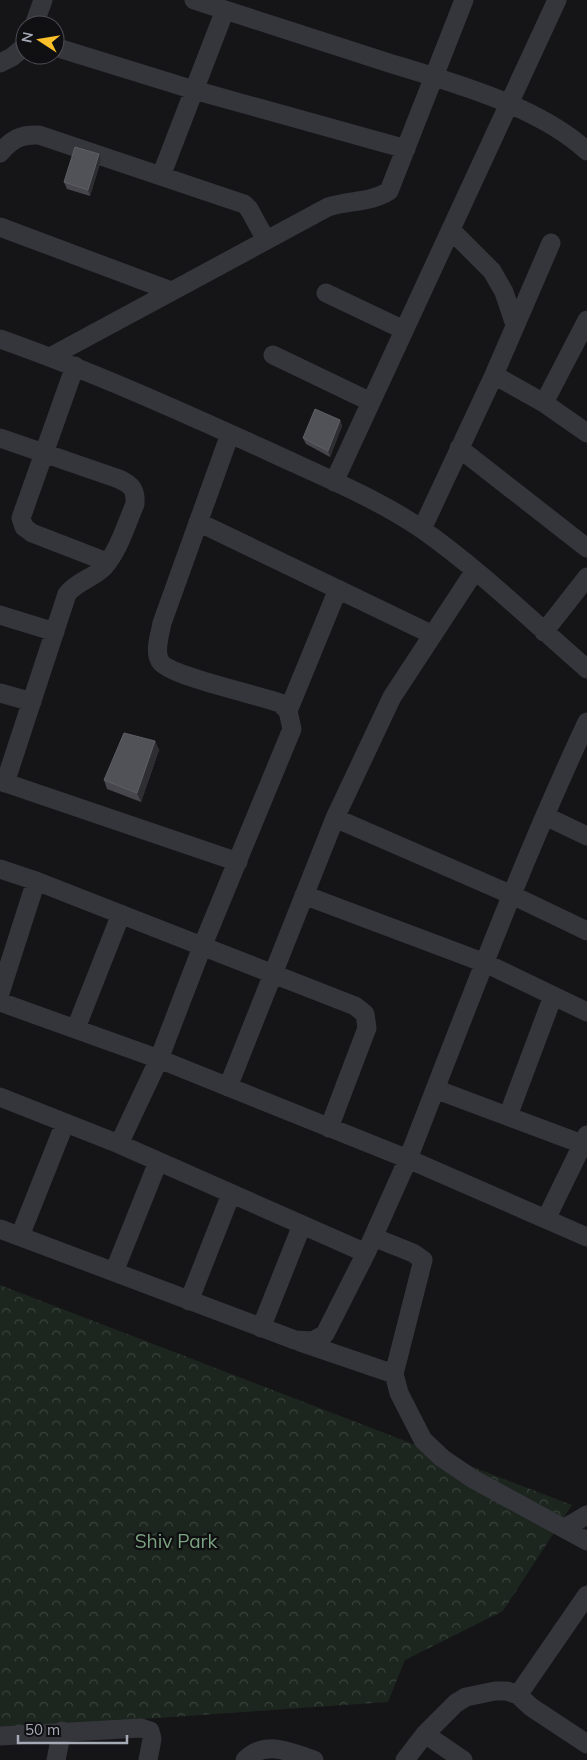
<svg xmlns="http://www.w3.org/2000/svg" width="587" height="1760" viewBox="0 0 587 1760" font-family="Mulish,sans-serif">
<defs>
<pattern id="park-crowns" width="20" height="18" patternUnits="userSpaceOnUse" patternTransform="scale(1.25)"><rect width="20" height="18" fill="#1c251e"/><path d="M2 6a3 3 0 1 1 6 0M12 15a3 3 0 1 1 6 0" fill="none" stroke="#3a423c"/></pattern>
</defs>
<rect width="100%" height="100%" fill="#151517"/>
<path fill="url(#park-crowns)" d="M0 1285 572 1505 503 1611 405 1660 388 1702 0 1729Z"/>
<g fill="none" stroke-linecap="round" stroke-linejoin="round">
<path stroke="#35363c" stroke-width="19" d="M194 0C258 21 322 41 386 62 450 82 537 105 587 151
M34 25 43 0
M55 47 194 90 406 149
M0 63 12 57 25 46
M0 153C12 139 21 134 39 135L244 204 249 209 266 240
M161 176 225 10
M0 227 171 291
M451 230 492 271 504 292 515 325
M326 293 404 330
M0 339C91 371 180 411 268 451 319 475 377 498 423 530 481 571 533 622 587 669
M273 355 371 402
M50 357 328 207C349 200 370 203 389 191L464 0
M75 366 21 518 24 527 32 533 107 562
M494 375 544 403 587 433
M544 403 587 320
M0 438 119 479C132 485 136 490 135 504 126 525 119 550 104 567 94 578 77 581 67 594L5 783
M459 448 587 548
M334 482 557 0
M198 522 433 635
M422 529 494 375 551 243
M0 615 55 632
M544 632 587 577
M0 693 32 702
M288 711 338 589
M587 722C520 865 465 1013 408 1159L587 1237
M0 781 238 862
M545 816 587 836
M335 818 512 895 587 931
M0 869 36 881 355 1006 365 1014 367 1028 329 1128
M304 895 485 963 587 1012
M0 993 36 881
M0 1002 159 1059 408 1159 366 1253 325 1334 313 1341 295 1340 0 1229
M76 1028 121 914
M228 1087 335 818 392 697 474 572
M435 1089 582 1144
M0 1097 119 1144 366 1253
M508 1116 553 996
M119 1144 159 1059 202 947 292 729 288 711 280 703C259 695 168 676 160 661 154 651 160 634 162 623L230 434
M546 1219 587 1135
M20 1236 65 1123
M373 1237 413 1253 423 1260 394 1374 399 1393 423 1440 442 1458 473 1479 587 1541
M114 1272 158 1162
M189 1301 231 1194
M261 1328 302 1225
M300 1342 394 1374
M565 1528 587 1515
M518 1695 587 1595
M425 1734 463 1760
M0 1736 141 1728 150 1731 152 1739 148 1760
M56 1760 62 1731
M245 1760C266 1739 289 1752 314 1760
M405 1760 425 1734 456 1703 466 1697 495 1691H507L518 1695 531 1707 587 1744"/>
</g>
<path fill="#46464c" d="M101 160 90 196 67 189 64 182Z
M340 420 342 426 330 457 306 444 303 438Z
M155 741 159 750 141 802 107 789 104 780Z"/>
<path fill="#2e2e32" d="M99 154 101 160 90 196 88 190Z
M340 420 342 426 330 457 328 451Z
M155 741 159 750 141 802 137 793Z"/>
<path fill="#515158" stroke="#5e5f66" d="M75 147 99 154 88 190 64 182Z
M315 409 340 420 328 451 303 438Z
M124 733 155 741 137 793 104 780Z"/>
<g text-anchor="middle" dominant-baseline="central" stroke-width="4.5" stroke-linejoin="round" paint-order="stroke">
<g font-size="19" fill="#7ca381" stroke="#101012">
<text x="176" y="1541">Shiv Park</text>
</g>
</g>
<g transform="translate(40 40) rotate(282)"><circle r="24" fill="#101012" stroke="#4c4e54"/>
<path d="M0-4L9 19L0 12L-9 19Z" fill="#fbc029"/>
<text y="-8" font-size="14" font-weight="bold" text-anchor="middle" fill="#a6aab7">N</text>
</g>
<path d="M18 1735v8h109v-8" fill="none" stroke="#a6aab7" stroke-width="2.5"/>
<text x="25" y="1735" font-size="15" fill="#a6aab7" stroke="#101012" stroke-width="4" paint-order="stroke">50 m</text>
</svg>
